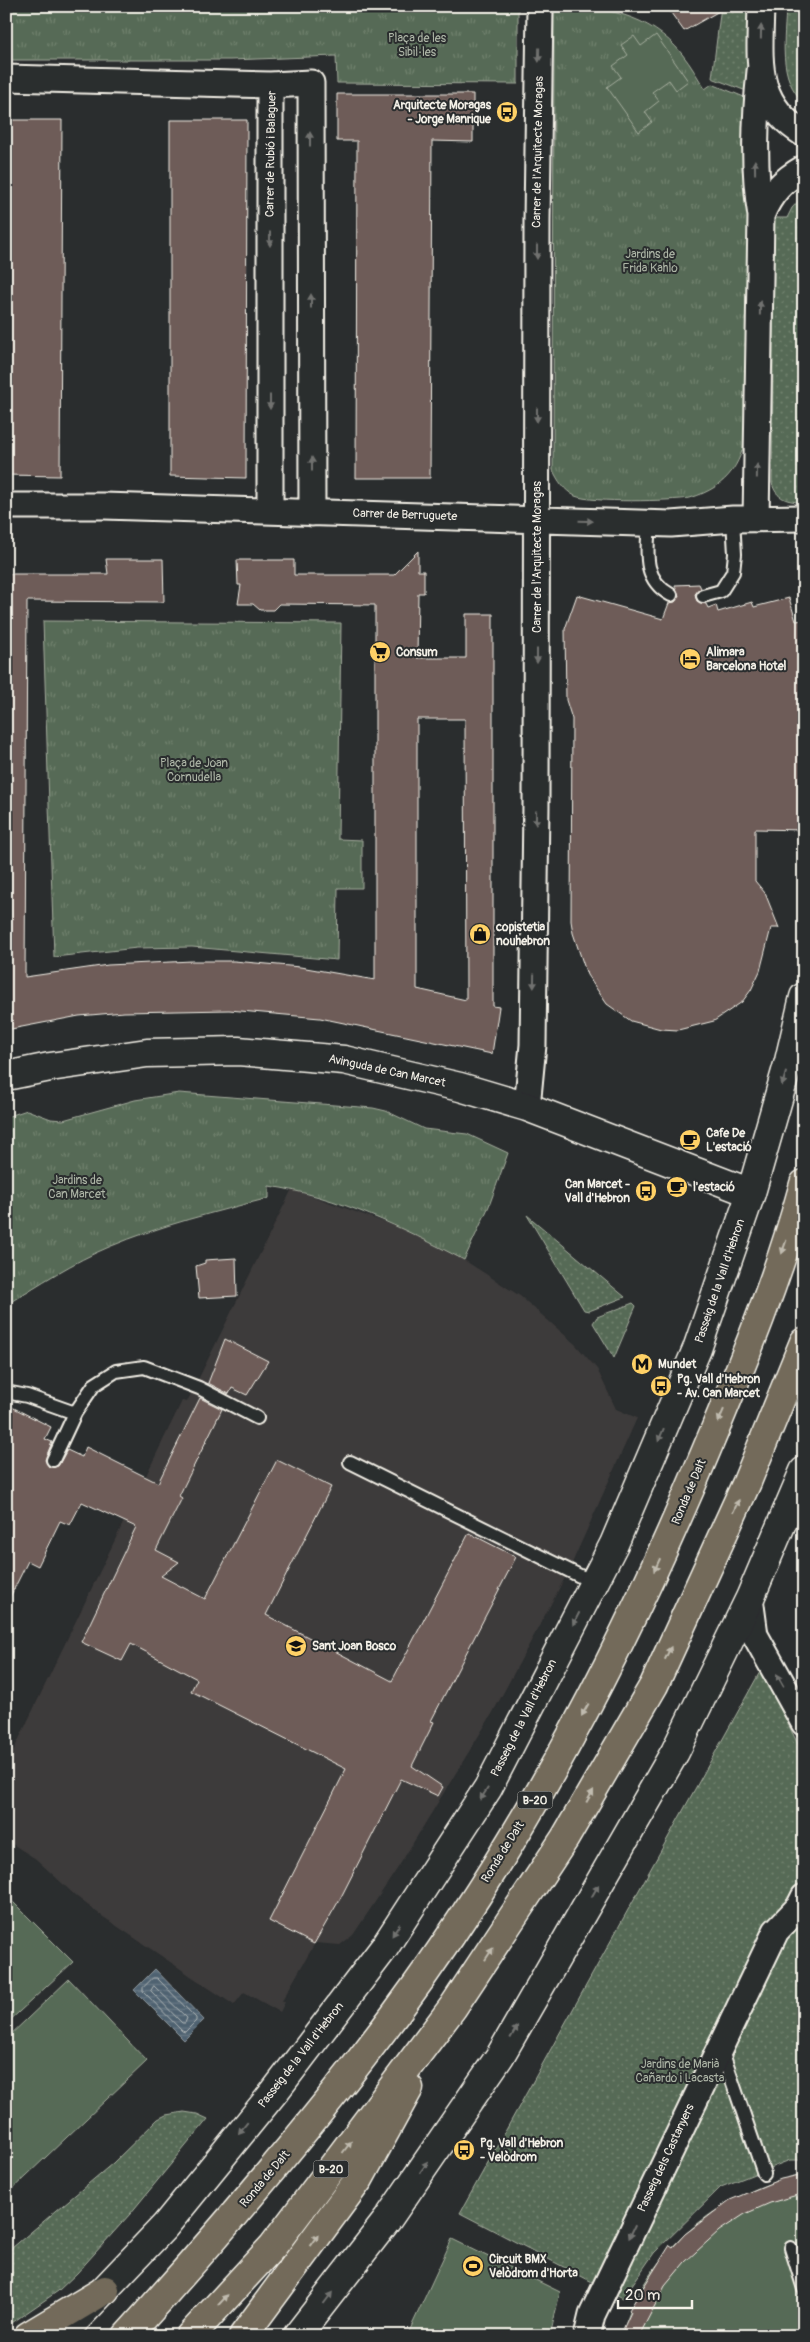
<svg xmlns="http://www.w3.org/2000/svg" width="810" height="2342" viewBox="0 0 810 2342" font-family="Pangolin,sans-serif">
<defs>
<pattern id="grass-dots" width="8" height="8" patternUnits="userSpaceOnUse" patternTransform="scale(1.25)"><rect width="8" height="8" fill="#576b56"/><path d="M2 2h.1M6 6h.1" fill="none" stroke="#70816e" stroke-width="1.8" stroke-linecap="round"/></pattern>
<pattern id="park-tufts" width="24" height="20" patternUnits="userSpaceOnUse" patternTransform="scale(1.25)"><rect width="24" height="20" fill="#576b56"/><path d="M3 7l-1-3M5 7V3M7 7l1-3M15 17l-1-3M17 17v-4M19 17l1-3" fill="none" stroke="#70816e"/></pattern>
<pattern id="water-rules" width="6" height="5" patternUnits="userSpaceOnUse" patternTransform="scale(1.25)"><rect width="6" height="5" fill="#4f6271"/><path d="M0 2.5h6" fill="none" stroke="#697985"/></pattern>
</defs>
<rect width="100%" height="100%" fill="#2a2d2e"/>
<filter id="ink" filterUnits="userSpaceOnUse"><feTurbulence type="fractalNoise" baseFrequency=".02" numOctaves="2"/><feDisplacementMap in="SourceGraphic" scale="10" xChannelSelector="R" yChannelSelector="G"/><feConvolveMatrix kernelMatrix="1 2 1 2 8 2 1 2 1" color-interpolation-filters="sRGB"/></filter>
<g filter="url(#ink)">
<path fill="#3e3b3b" d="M292 1189 406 1230 464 1260 520 1296 575 1344 597 1369 616 1409 637 1418 568 1572 492 1714 399 1866 353 1935 340 1945 315 1943 282 2001 285 2002 280 2012 244 1992 234 2005 102 1916 77 1897 36 1859 6 1840V1766L182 1401 187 1402Z"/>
<path fill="url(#grass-dots)" stroke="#a6ae9f" d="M721 6H749V92L712 78Z
M786 6H804V102C777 79 785 38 786 6Z
M804 195V502C788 502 776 499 772 483L774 229 775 218H787L792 208Z
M527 1215 625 1297 589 1311 584 1310Z
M633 1303 636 1306 614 1358 593 1323 597 1317Z
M761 1670 804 1756V2160H790L721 2187 654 2253 623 2298 460 2213Z
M184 2112 197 2114 208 2119 130 2214 77 2273 58 2291 6 2327V2253L113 2163 158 2119 166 2115Z"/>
<path fill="url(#park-tufts)" stroke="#a6ae9f" d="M6 6H518V84L337 83 336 56 230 60H6Z
M554 6C602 6 650 14 682 54 691 65 698 78 705 89L712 84 749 99 748 423C743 462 730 486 690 498 670 501 592 503 575 496 564 490 558 481 553 470Z
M43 621 341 623 338 839 362 840V888H338L337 960 192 947 137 948 54 957Z
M179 1093 373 1108 386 1111 424 1129 467 1134 508 1153 489 1206 464 1260C403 1228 338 1196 269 1186V1198C215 1212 161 1225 109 1247 73 1262 39 1284 6 1305V1117L27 1110 51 1119 63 1120 135 1100Z"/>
<path fill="#576b56" stroke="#a6ae9f" d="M656 35 688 81 676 90 669 80 652 92 659 101 645 112 652 122 639 132 607 87 621 77 613 66 628 55 621 45 634 36 641 46Z
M6 1895 73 1962 6 2024Z
M69 1979 147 2061 6 2195V2039Z
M804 2174V2336H622C644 2252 721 2191 804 2174Z
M452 2239 560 2292 550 2336H407Z"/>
<path fill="url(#water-rules)" stroke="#919ba1" d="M155 1969 204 2020 184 2040 134 1990Z"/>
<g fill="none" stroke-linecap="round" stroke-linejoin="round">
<path stroke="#b2b8b8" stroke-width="1" d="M153 1978H157L196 2018V2021L185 2032 182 2031 143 1991V1988Z
M154 1986 187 2018 185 2023H182L151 1991Z"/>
</g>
<path fill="#6e5c59" stroke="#f4f1e8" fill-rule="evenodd" d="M666 6H728L684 31Z
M337 94H473V142L432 141 430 478H356L357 141H337Z
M6 120H62L60 476 6 475Z
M170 120H247L246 478 170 476Z
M418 551V571H424V593H418L417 658H466V614H493V1006L499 1007 492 1054 320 1018 229 1010 124 1012 79 1016 6 1030V574H108L106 559H163L164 602 27 601 25 977 108 965 192 961H234L300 967 375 980V605L279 604 273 610H260L253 604H238L241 585H238L237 560H294V575H394ZM417 719H465L466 1000 417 989Z
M699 584 701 588 695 594 697 601 706 604 708 608 716 605 718 612 752 602 754 607 789 598 796 621 804 620V830L755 829V881L765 893 779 928H771L760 971 751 990 742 1002 714 1021 678 1030 661 1029 631 1021 607 1004 587 975 573 933 571 921 572 719 566 700 565 629 577 595 663 619 669 603 675 602 679 596 675 585Z
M236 1258 237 1296 199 1298 196 1266 205 1263V1260Z
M225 1339 268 1361 247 1395 232 1388 229 1394 208 1383Z
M200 1398 222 1409 179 1496 182 1498 156 1550 179 1562 161 1576 205 1599 277 1460 331 1487 266 1615 392 1681 469 1533 516 1557 431 1721 434 1722 412 1766 443 1787 438 1796 401 1779 341 1897 314 1944 269 1921 346 1769 191 1691 197 1679 131 1644 122 1661 81 1642 136 1527 82 1502 70 1525 60 1521 38 1566 28 1561 6 1605V1404L51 1427 45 1439 52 1442 45 1460 49 1467 58 1466 67 1450 82 1457 86 1447 158 1483Z
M804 2174V2193L770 2203 745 2214 719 2231 685 2262 665 2286 639 2336H620L631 2312 629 2310 670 2245 673 2247 685 2234 730 2200 781 2179Z"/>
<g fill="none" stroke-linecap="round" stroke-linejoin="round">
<g stroke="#f4f1e8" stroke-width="16">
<path id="lane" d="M649 524C647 552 642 579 671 595
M703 596 721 591 733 572 735 554 733 519
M6 1392 27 1396 75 1413
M53 1460 75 1413 94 1385 116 1371 144 1367 199 1388 257 1418
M350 1462 594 1583
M721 2048 764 2174
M791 2248 804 2289"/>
</g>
<g stroke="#f4f1e8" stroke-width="29">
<path id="street" d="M761 6C760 59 752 102 804 134
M760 71C755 120 753 167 761 216
M6 78 270 85 311 83 312 513
M6 506H104L671 524 733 519 804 518
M270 511V85
M756 519 761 216C770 193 783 180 804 168
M527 1107 533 1045 536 806 537 220 540 6
M750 1598 755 1635 804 1723
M587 2336 592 2315 776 1931 799 1907 804 1897"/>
</g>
<g stroke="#f4f1e8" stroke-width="31">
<path id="secondary" d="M6 1076 50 1067 147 1053 238 1051 344 1060 460 1087 527 1107 751 1193
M60 2336 165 2226 275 2091 384 1948 488 1788 614 1544 697 1349 751 1193 789 1061 804 997
M297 2336 388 2219 500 2056 675 1752 750 1598 804 1471"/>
</g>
<g stroke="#f4f1e8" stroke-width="31">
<path id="primary" d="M28 2336 105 2290"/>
</g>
<g stroke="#f4f1e8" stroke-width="31">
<path id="highway" d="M127 2336C221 2232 312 2126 396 2013 524 1841 624 1648 706 1451 743 1363 779 1276 804 1184
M190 2336 273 2246 453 2007 565 1838 654 1685 747 1482 804 1342
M243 2336 359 2179 409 2088"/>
</g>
<use href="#lane" stroke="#2a2d2e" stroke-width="12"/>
<use href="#street" stroke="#2a2d2e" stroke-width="25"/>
<use href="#secondary" stroke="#2a2d2e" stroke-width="28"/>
<use href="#primary" stroke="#736b5a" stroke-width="28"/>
<use href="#highway" stroke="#736b5a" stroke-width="28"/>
</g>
<defs><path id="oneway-solid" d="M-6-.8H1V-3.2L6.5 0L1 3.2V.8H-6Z" transform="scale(1.25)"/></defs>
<g fill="#71726f">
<use href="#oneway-solid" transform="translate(761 32) rotate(-89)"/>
<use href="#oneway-solid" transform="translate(539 55) rotate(91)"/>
<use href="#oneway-solid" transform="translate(310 139) rotate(-90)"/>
<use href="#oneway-solid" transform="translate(755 167) rotate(-91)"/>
<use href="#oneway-solid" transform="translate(270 239) rotate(90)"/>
<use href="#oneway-solid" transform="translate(537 252) rotate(90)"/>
<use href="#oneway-solid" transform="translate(311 301) rotate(-90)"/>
<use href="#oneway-solid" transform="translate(760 308) rotate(-89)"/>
<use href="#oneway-solid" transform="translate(270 402) rotate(90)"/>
<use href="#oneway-solid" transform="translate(537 415) rotate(90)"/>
<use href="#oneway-solid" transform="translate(312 464) rotate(-90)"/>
<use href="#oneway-solid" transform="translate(757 471) rotate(-89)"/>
<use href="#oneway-solid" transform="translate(586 521) rotate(2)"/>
<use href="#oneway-solid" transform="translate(537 656) rotate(90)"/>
<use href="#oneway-solid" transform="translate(536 818) rotate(91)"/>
<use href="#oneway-solid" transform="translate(534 981) rotate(91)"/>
<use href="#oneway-solid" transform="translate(784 1079) rotate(106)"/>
<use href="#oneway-solid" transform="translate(661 1435) rotate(113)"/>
<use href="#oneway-solid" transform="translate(576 1619) rotate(117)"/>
<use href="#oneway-solid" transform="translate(780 1680) rotate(-119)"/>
<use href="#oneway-solid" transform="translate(484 1794) rotate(123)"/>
<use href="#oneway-solid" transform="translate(595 1891) rotate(-60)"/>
<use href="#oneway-solid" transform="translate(396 1930) rotate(123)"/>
<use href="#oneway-solid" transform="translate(514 2032) rotate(-60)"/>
<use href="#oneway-solid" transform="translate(243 2128) rotate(129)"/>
<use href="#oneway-solid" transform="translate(424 2167) rotate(-55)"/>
<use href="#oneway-solid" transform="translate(632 2232) rotate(115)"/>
<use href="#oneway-solid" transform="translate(328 2298) rotate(-53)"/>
</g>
<g fill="#c0bbaf">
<use href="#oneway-solid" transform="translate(784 1247) rotate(109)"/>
<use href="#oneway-solid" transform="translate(721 1416) rotate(113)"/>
<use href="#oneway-solid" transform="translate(736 1506) rotate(-65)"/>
<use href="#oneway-solid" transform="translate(657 1565) rotate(115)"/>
<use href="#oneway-solid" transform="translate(668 1653) rotate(-65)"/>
<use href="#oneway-solid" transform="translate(585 1710) rotate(119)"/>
<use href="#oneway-solid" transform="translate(590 1796) rotate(-60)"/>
<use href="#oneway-solid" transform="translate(489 1954) rotate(-57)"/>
<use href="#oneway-solid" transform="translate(347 2147) rotate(-53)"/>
<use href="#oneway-solid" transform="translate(314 2240) rotate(-54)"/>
<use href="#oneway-solid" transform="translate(223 2300) rotate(-47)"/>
</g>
</g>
<defs>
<g id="bus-disc" transform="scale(1.125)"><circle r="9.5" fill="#ffd166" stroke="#2a2d2e"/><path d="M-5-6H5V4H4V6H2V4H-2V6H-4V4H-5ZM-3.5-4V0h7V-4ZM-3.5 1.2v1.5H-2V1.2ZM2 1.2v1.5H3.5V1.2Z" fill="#111"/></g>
<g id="supermarket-disc" transform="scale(1.125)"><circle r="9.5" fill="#ffd166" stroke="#2a2d2e"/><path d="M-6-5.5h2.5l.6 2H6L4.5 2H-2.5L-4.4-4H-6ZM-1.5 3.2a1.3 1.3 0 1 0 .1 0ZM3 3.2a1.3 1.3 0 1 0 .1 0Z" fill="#111"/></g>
<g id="hotel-disc" transform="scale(1.125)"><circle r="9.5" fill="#ffd166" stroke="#2a2d2e"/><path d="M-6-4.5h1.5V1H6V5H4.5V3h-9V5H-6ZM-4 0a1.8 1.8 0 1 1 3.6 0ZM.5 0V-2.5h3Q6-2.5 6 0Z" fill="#111"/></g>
<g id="shop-disc" transform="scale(1.125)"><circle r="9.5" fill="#ffd166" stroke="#2a2d2e"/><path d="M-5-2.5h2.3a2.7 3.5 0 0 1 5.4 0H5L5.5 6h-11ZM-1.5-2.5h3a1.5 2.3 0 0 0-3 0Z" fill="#111"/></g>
<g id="cafe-disc" transform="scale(1.125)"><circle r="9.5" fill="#ffd166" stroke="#2a2d2e"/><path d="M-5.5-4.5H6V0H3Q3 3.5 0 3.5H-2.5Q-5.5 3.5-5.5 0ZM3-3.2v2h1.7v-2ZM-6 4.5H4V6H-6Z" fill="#111"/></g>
<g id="metro-disc" transform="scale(1.125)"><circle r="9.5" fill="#ffd166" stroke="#2a2d2e"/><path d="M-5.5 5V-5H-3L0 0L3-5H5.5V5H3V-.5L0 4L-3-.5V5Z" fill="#111"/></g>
<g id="school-disc" transform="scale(1.125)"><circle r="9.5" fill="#ffd166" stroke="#2a2d2e"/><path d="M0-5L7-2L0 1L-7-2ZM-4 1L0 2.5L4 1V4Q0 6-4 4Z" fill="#111"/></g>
<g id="stadium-disc" transform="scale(1.125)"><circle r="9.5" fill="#ffd166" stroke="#2a2d2e"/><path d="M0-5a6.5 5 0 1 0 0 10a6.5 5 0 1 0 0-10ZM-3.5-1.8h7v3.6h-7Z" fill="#111"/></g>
</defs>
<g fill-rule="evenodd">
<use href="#bus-disc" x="507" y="112"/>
<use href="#supermarket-disc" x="380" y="652"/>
<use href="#hotel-disc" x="690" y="659"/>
<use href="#shop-disc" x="480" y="934"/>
<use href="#cafe-disc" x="690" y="1140"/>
<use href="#cafe-disc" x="677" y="1187"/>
<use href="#bus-disc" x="646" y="1191"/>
<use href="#metro-disc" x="642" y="1364"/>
<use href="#bus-disc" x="661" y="1386"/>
<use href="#school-disc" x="296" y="1646"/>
<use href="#bus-disc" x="464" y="2150"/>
<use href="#stadium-disc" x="473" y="2266"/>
</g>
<g text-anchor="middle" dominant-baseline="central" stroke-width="4" stroke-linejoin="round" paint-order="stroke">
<g fill="#2a2d2e" stroke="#b7b6b0" stroke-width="1">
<rect x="517.5" y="1791.5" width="35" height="17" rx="4"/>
<rect x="313.5" y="2160.5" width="35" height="17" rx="4"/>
</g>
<g font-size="11" font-weight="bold" fill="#f4f1e8">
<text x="535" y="1800">B-20</text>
<text x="331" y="2169">B-20</text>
</g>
<g font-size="12" fill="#adb5a6" stroke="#2a2d2e">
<text x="417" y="38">Plaça de les<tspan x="417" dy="14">Sibil·les</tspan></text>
<text x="650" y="254">Jardins de<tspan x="650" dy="14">Frida Kahlo</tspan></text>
<text x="194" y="763">Plaça de Joan<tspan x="194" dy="14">Cornudella</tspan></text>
<text x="77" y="1180">Jardins de<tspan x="77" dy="14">Can Marcet</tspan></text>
<text x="680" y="2064">Jardins de Marià<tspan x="680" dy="14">Cañardo i Lacasta</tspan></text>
</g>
<g font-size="12" font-weight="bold" fill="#f4f1e8" stroke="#2a2d2e" text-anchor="start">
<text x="491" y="105" text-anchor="end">Arquitecte Moragas<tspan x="491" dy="14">- Jorge Manrique</tspan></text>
<text x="396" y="652">Consum</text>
<text x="706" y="652">Alimara<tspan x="706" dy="14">Barcelona Hotel</tspan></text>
<text x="496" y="927">copistetia<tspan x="496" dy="14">nouhebron</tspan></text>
<text x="706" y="1133">Cafe De<tspan x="706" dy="14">L'estació</tspan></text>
<text x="630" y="1184" text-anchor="end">Can Marcet -<tspan x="630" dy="14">Vall d'Hebron</tspan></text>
<text x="693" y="1187">l'estació</text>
<text x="658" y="1364">Mundet</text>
<text x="677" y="1379">Pg. Vall d'Hebron<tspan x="677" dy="14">- Av. Can Marcet</tspan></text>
<text x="312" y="1646">Sant Joan Bosco</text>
<text x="480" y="2143">Pg. Vall d'Hebron<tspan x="480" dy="14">- Velòdrom</tspan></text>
<text x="489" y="2259">Circuit BMX<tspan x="489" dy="14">Velòdrom d'Horta</tspan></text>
</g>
<g font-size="12" fill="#f4f1e8" stroke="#2a2d2e">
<text transform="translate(538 152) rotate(-89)">Carrer de l'Arquitecte Moragas</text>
<text transform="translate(271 154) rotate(-89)">Carrer de Rubió i Balaguer</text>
<text transform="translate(405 515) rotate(2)">Carrer de Berruguete</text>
<text transform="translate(537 557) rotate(-90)">Carrer de l'Arquitecte Moragas</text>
<text transform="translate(387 1071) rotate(12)">Avinguda de Can Marcet</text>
<text transform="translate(720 1281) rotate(-71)">Passeig de la Vall d'Hebron</text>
<text transform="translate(689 1492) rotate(-67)">Ronda de Dalt</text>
<text transform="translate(524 1718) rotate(-63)">Passeig de la Vall d'Hebron</text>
<text transform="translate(503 1852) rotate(-58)">Ronda de Dalt</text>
<text transform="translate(301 2055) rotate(-52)">Passeig de la Vall d'Hebron</text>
<text transform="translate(666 2158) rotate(-65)">Passeig dels Castanyers</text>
<text transform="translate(265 2179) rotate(-50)">Ronda de Dalt</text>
</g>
</g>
<rect width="810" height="2342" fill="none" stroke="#2a2d2e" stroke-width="25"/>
<rect x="12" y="12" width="785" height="2317" fill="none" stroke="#f4f1e8" stroke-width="2" filter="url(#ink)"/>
<path d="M618 2300v8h74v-8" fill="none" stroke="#f4f1e8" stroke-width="2.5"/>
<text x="625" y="2300" font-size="15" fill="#f4f1e8" stroke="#2a2d2e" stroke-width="4" paint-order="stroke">20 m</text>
</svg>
